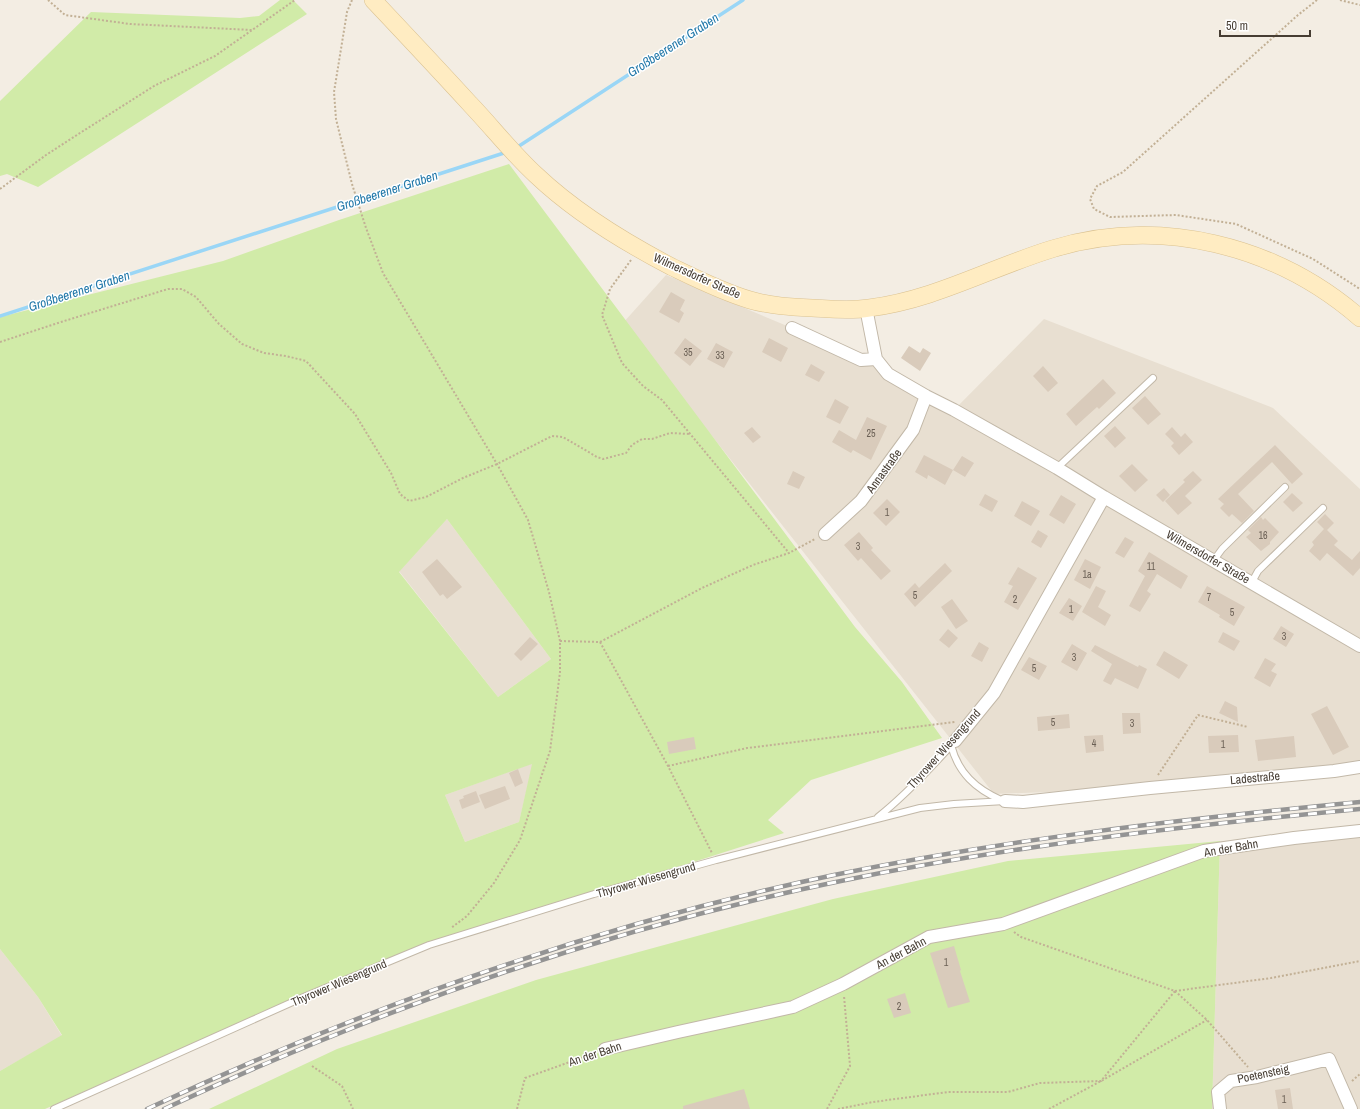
<svg xmlns="http://www.w3.org/2000/svg" width="1360" height="1109" viewBox="0 0 1360 1109" font-family="'Archivo Narrow',sans-serif">
<rect width="100%" height="100%" fill="#f3ede3"/>
<path fill="#e8dfd1" d="M666 275 792 328 861 360 876 359 888 374 954 410 1044 319 1273 408 1360 489V767L1150 788 994 794 623 323Z
M447 519 551 659 498 697 399 571Z
M533 763 519 822 465 842 445 795Z
M1360 835V1109H1212L1220 841Z
M0 949 38 997 62 1036 0 1071Z"/>
<path fill="#d1eba8" fill-rule="evenodd" d="M280 0H293L307 14 38 187 7 174 0 176V101L91 12 240 18 259 16Z
M509 164 855 627 902 682 942 738 811 780 768 820 784 833 427 947 205 1038 45 1109H0V1071L62 1035 38 997 0 949V317L223 261 339 220ZM447 519 551 659 498 697 399 572ZM532 764 519 822 465 842 445 795Z
M1220 841 1212 1109H209L337 1049 536 980 833 899 1008 861Z"/>
<g fill="none" stroke-linecap="round" stroke-linejoin="round">
<path stroke="#9ad6f6" stroke-width="3.5" d="M516 148 743 0
M0 316 507 152"/>
</g>
<path fill="#d9cbbb" d="M671 292 685 300 680 310 684 313 679 323 659 312Z
M685 338 702 351 690 366 674 353Z
M769 338 788 348 781 362 762 352Z
M716 343 733 352 724 368 707 359Z
M909 346 920 353 923 348 931 353 920 371 901 358Z
M811 364 825 372 819 382 805 375Z
M1043 366 1058 383 1048 392 1033 376Z
M1103 379 1116 393 1099 409 1097 407 1076 426 1066 414Z
M1145 396 1161 414 1148 425 1132 408Z
M835 399 849 407 840 424 826 417Z
M867 417 887 426 871 460 853 450 851 453 832 442 839 430 856 440Z
M1115 426 1126 438 1115 448 1104 436Z
M752 427 761 437 753 443 744 433Z
M1172 427 1181 437 1185 433 1193 442 1179 455 1171 446 1174 443 1165 434Z
M1275 445 1303 474 1292 484 1272 462 1238 494 1254 511 1242 523 1232 514 1229 517 1220 508 1224 504 1218 499Z
M924 455 953 470 945 485 928 475 927 479 915 472Z
M962 456 974 463 965 477 953 470Z
M1132 464 1148 480 1135 492 1119 476Z
M793 471 805 477 799 489 787 484Z
M1193 471 1202 480 1185 496 1192 503 1178 515 1165 501 1185 482 1183 480Z
M1164 488 1170 495 1163 502 1156 495Z
M1292 493 1303 503 1293 512 1283 502Z
M985 494 998 501 992 512 979 505Z
M1061 495 1076 504 1064 524 1049 515Z
M887 499 900 512 886 526 873 513Z
M1022 501 1040 511 1031 526 1014 516Z
M1325 514 1334 523 1327 530 1338 541 1334 545 1352 560 1360 551V568L1353 576 1327 553 1320 561 1309 551 1314 545 1312 542 1324 529 1317 522Z
M1261 517 1263 520 1265 518 1279 532 1270 542V544L1261 551 1246 537 1251 533 1248 530Z
M1038 530 1048 536 1041 548 1031 542Z
M859 532 873 548 871 550 891 571 881 580 861 558 858 561 844 545Z
M1125 537 1134 542 1124 558 1115 553Z
M1149 552 1188 576 1181 589 1157 574 1147 591 1151 594 1140 612 1129 606 1145 576 1138 571Z
M437 559 462 587 447 599 443 594 440 596 422 572Z
M1085 559 1101 567 1090 589 1074 580Z
M945 563 952 571 915 607 904 594 915 583 919 588Z
M1018 567 1037 578 1018 610 1004 602 1013 586 1008 584Z
M1096 586 1106 591 1098 607 1111 615 1105 626 1082 612Z
M1207 586 1245 607 1234 626 1219 617 1220 615 1198 602Z
M1069 598 1082 606 1073 621 1059 613Z
M952 599 968 621 956 629 941 607Z
M1281 626 1294 634 1286 647 1273 639Z
M948 629 958 638 949 648 939 640Z
M1223 632 1240 641 1234 651 1218 642Z
M530 637 538 644 521 661 514 654Z
M979 642 989 648 982 662 971 656Z
M1072 644 1087 653 1077 671 1061 662Z
M1095 645 1138 667 1139 665 1147 669 1138 689 1115 678 1111 685 1103 681 1112 664 1091 651Z
M1164 651 1188 665 1179 679 1156 665Z
M1029 657 1047 666 1039 680 1021 670Z
M1265 658 1276 664 1271 671 1277 674 1270 687 1254 678Z
M1225 701 1237 707 1238 722 1219 713Z
M1327 706 1349 747 1333 755 1311 714Z
M1122 713H1140L1141 733 1123 734Z
M1069 714 1070 728 1038 731 1037 717Z
M1103 735 1104 751 1086 753 1084 736Z
M1238 735 1239 752 1209 753 1208 736Z
M1294 736 1296 757 1258 761 1255 740Z
M694 737 696 749 669 754 667 742Z
M518 769 523 783 515 787 509 773Z
M505 786 510 799 485 809 479 795Z
M476 791 480 802 462 809 459 800 464 798 463 796Z
M954 946 961 970 960 971 970 1002 948 1008 930 953Z
M905 993 911 1013 894 1018 887 999Z
M1290 1088 1293 1109H1278L1275 1090Z
M744 1089 750 1109H683V1106Z"/>
<g fill="none" stroke-linecap="round" stroke-linejoin="round">
<g stroke="#c2b8a8" stroke-width="8">
<path id="lane" d="M1057 468 1153 378
M1214 560 1222 549 1285 487
M1252 582 1258 571 1323 508
M951 745C958 773 976 789 1001 800
M878 817C907 794 931 768 955 741
M54 1109 306 996 429 945 594 894 716 860 920 808 954 804 1005 801"/>
</g>
<g stroke="#c2b8a8" stroke-width="14">
<path id="street" d="M866 308 876 359 888 374 926 396 954 410 1057 468 1104 497 1360 646
M792 328 861 360 876 359
M825 534 861 501 913 430 926 396
M955 741 994 693 1104 497
M1005 801 1023 802 1150 788 1334 771 1360 767
M605 1049 678 1032 793 1007 843 984 929 937 1003 924 1204 851 1294 838 1360 831
M1220 1109 1218 1092 1231 1081 1257 1077 1329 1059 1351 1109"/>
</g>
<g stroke="#dbc291" stroke-width="18">
<path id="secondary" d="M373 0C406 35 438 69 470 104 492 127 512 153 536 175 575 212 624 242 672 267 697 279 723 292 750 300 771 306 791 307 812 308 831 309 850 311 869 308 934 300 990 268 1052 249 1160 216 1276 245 1360 318"/>
</g>
<path stroke="#c2b095" stroke-width="2" stroke-dasharray="2 2" stroke-linecap="butt" d="M48 0 65 15 130 24 252 30
M352 0 347 12 334 92 336 119 352 184 366 228 383 273 497 464 528 520 549 592 560 641V672L550 751 520 840 494 883 467 916 451 928
M1317 0 1298 15 1123 172 1097 186 1090 199 1094 209 1110 217 1176 215 1236 224 1313 259 1360 289
M1340 0 1360 5
M0 189 46 155 80 133 154 86 215 56 295 0
M631 260 610 289 602 315 622 363 643 386 662 400 789 553
M0 342 61 322 168 289H182L196 297 219 324 242 344 264 353 286 356 306 361 355 414 391 473 400 494 409 501 426 497 463 478 497 464 552 436 563 437 597 457 603 459 626 453 632 445 642 439H652L670 433 690 434
M560 641 600 642 702 588 753 565 789 553 815 539
M600 642 668 766 712 853
M668 766 747 748 955 722
M1158 775 1198 715 1248 727
M1175 991 1271 978 1360 961
M1175 991 1207 1020 1248 1067
M312 1066 342 1086 353 1109
M1352 1081 1360 1074
M517 1109 525 1078 595 1053
M827 1109 850 1066 844 996
M838 1109 873 1102 948 1092H1008L1040 1083 1101 1081 1175 991 1021 937 1014 932
M1049 1109 1101 1081 1207 1020"/>
<use href="#lane" stroke="#fff" stroke-width="6"/>
<use href="#street" stroke="#fff" stroke-width="12"/>
<use href="#secondary" stroke="#ffecc2" stroke-width="17"/>
<g stroke="#949494" stroke-width="4.5">
<path id="rail" d="M147 1109C368 1006 595 925 834 875 1008 839 1184 819 1360 802
M164 1109C379 1009 603 930 836 882 1009 846 1184 826 1360 809"/>
</g>
<use href="#rail" stroke="#fff" stroke-width="3" stroke-dasharray="9" stroke-linecap="butt"/>
</g>
<g text-anchor="middle" dominant-baseline="central" stroke-width="3" stroke-linejoin="round" paint-order="stroke">
<g font-size="10" fill="#6b6055">
<text x="688" y="352">35</text>
<text x="720" y="355">33</text>
<text x="871" y="433">25</text>
<text x="887" y="512">1</text>
<text x="1263" y="535">16</text>
<text x="858" y="546">3</text>
<text x="1151" y="566">11</text>
<text x="1087" y="574">1a</text>
<text x="915" y="595">5</text>
<text x="1209" y="597">7</text>
<text x="1015" y="599">2</text>
<text x="1071" y="609">1</text>
<text x="1232" y="612">5</text>
<text x="1284" y="636">3</text>
<text x="1074" y="657">3</text>
<text x="1034" y="668">5</text>
<text x="1053" y="722">5</text>
<text x="1132" y="723">3</text>
<text x="1094" y="743">4</text>
<text x="1223" y="744">1</text>
<text x="946" y="962">1</text>
<text x="899" y="1006">2</text>
<text x="1284" y="1099">1</text>
</g>
<g font-size="12" fill="#463d33" stroke="#fff">
<text transform="translate(697 276) rotate(24)">Wilmersdorfer Straße</text>
<text transform="translate(884 471) rotate(-54)">Annastraße</text>
<text transform="translate(1208 557) rotate(30)">Wilmersdorfer Straße</text>
<text transform="translate(944 749) rotate(-48)">Thyrower Wiesengrund</text>
<text transform="translate(1255 778) rotate(-5)">Ladestraße</text>
<text transform="translate(1231 848) rotate(-10)">An der Bahn</text>
<text transform="translate(646 880) rotate(-16)">Thyrower Wiesengrund</text>
<text transform="translate(901 953) rotate(-28)">An der Bahn</text>
<text transform="translate(339 983) rotate(-23)">Thyrower Wiesengrund</text>
<text transform="translate(595 1054) rotate(-18)">An der Bahn</text>
<text transform="translate(1263 1074) rotate(-12)">Poetensteig</text>
</g>
<g font-size="13" font-style="italic" fill="#2278a9" stroke="#fff">
<text transform="translate(673 45) rotate(-33)">Großbeerener Graben</text>
<text transform="translate(387 191) rotate(-18)">Großbeerener Graben</text>
<text transform="translate(79 291) rotate(-18)">Großbeerener Graben</text>
</g>
</g>
<path d="M1220 30v6h90v-6" fill="none" stroke="#463d33" stroke-width="2"/>
<text x="1226" y="30" font-size="12" fill="#463d33" stroke="#ffffff" stroke-width="3" paint-order="stroke">50 m</text>
</svg>
